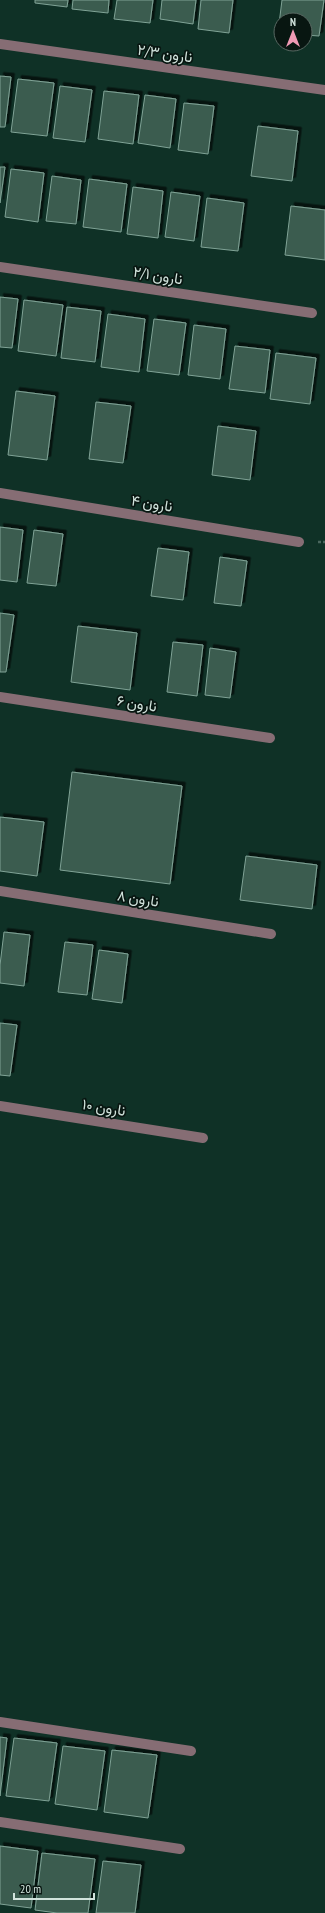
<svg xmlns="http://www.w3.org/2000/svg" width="325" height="1913" viewBox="0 0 325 1913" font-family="'PT Sans Narrow',Vazirmatn,sans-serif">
<defs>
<filter id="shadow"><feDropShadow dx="3.5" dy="-3.5" stdDeviation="0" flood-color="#0009"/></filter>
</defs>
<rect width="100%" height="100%" fill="#0f3126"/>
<path fill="#3a5b4f" stroke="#80a396" filter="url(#shadow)" d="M35 0H68L67 7 35 3Z
M73 0H109L108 13 72 9Z
M117 0H153L150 23 114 19Z
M162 0H196L193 24 160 19Z
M201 0H233L229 33 198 29Z
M282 0H324L319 36 305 35V20H281V32H278Z
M0 76 11 77 5 127H0Z
M18 79 54 83 47 136 11 132Z
M60 86 92 90 85 142 53 138Z
M104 91 139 95 133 144 98 139Z
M145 95 176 99 170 148 138 143Z
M184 103 214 106 208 154 178 150Z
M258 126 298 131 292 181 251 176Z
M0 167H5L0 203Z
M11 169 44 173 38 222 5 217Z
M52 176 81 180 76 224 46 221Z
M89 179 127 184 121 232 83 227Z
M133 187 163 191 158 238 127 234Z
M171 192 200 196 194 241 165 237Z
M207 198 244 203 238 251 201 247Z
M291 206 325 210V260L285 255Z
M0 297 18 299 12 348 0 347Z
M24 300 63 305 56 356 18 351Z
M67 307 101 311 95 362 61 358Z
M108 314 145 319 139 372 101 367Z
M154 319 186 323 179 375 147 371Z
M194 325 226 329 220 379 188 375Z
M235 346 270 350 265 393 229 389Z
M276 353 316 358 310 404 270 399Z
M16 391 55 396 47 460 8 455Z
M96 402 131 406 123 463 89 459Z
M218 426 256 431 250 480 212 475Z
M0 527 23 530 17 582 0 580Z
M34 530 63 534 56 586 27 583Z
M158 548 189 552 183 600 151 596Z
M220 557 247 561 241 606 214 603Z
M0 613 14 615 6 672H0Z
M78 626 137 633 130 690 71 682Z
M173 642 203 645 197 696 167 692Z
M210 648 236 652 230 698 205 695Z
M72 772 182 786 170 884 60 870Z
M0 817 44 822 37 876 0 871Z
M246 856 317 865 312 909 240 900Z
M4 932 30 935 24 986 0 983V965Z
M65 942 93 945 87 995 58 992Z
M99 950 128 954 122 1003 92 999Z
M0 1023 17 1025 10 1076 0 1075Z
M0 1737 7 1738 0 1796Z
M14 1738 57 1743 49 1801 6 1796Z
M63 1746 105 1751 97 1810 55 1804Z
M112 1750 157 1755 148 1818 104 1812Z
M0 1846 38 1851 31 1908 0 1904Z
M42 1853 95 1859 88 1913H57L35 1910Z
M103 1861 141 1865 135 1913H96Z"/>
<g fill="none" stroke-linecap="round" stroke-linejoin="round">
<path stroke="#4a675e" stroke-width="2.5" stroke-dasharray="3 2" stroke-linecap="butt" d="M318 542H325"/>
<path stroke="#866d74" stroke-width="10" d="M0 44 325 90
M0 267 312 313
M0 493 299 542
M0 697 270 738
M0 891 271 934
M0 1106 203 1138
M0 1722 191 1751
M0 1822 180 1849"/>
</g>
<g text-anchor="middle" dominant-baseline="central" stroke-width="3.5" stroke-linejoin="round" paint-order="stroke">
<g font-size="15" fill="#d1e3dc" stroke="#081611">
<text transform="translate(165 53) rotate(8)">نارون ۲/۳</text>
<text transform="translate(158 275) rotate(9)">نارون ۲/۱</text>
<text transform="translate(152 503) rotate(9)">نارون ۴</text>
<text transform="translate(137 703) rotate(9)">نارون ۶</text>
<text transform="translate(138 898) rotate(9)">نارون ۸</text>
<text transform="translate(104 1107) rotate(9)">نارون ۱۰</text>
</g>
</g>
<g transform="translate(293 32)"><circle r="19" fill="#081611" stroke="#586862"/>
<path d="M0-3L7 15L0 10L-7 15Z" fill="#f09ab5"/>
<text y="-6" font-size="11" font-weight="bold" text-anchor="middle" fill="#d1e3dc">N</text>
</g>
<path d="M14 1893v6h80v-6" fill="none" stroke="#d1e3dc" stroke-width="2"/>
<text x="20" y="1893" font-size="12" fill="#d1e3dc" stroke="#081611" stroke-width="3" paint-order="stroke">20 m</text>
</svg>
